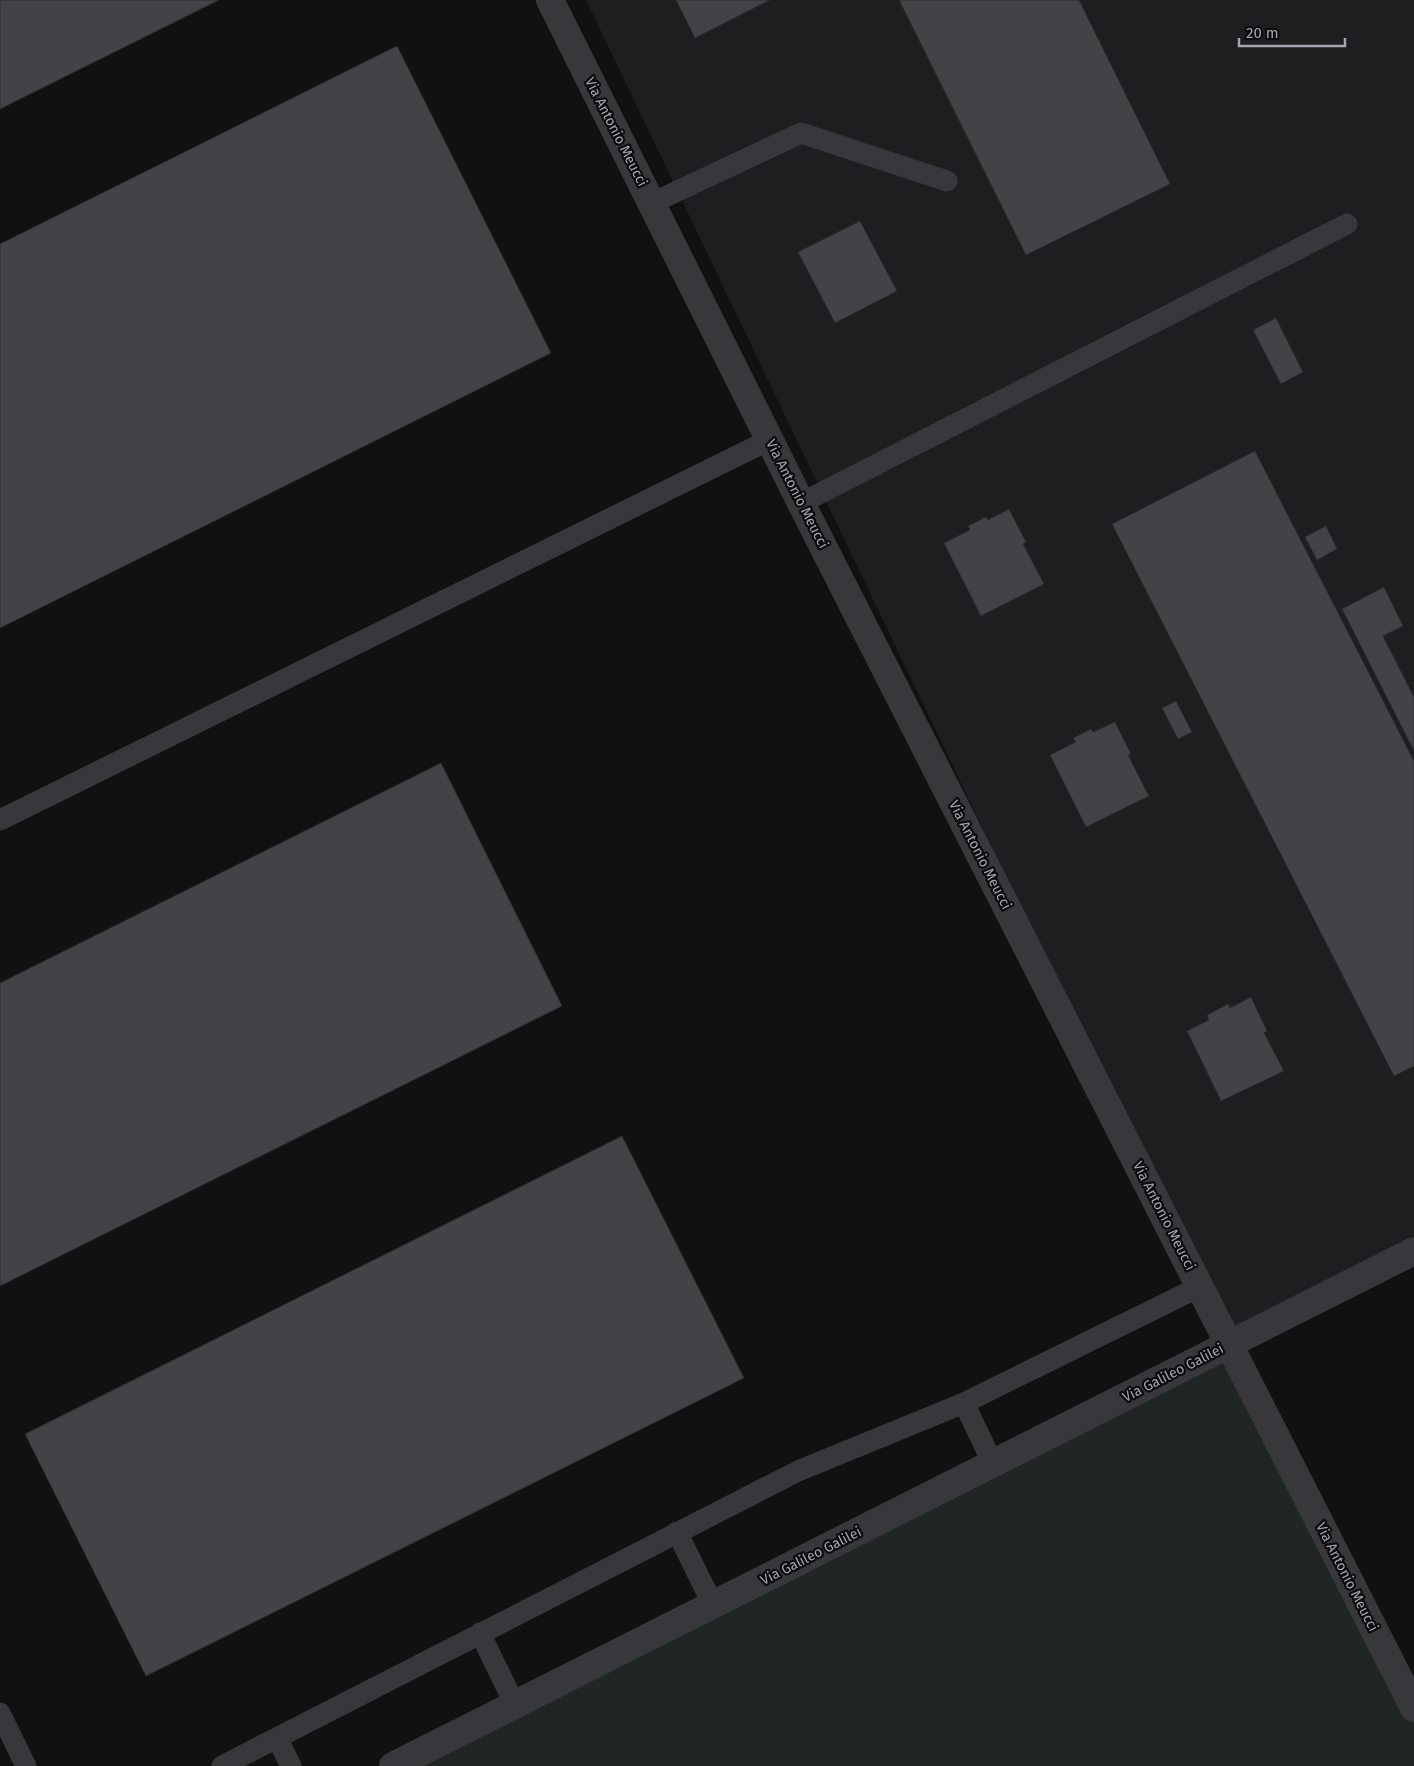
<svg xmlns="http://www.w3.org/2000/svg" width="1414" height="1766" viewBox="0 0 1414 1766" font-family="'Fira Sans',sans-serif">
<rect width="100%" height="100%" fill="#111112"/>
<path fill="#1e1d1f" d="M586 0H1414V1251L1230 1345Z"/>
<path fill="#202623" d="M1230 1345 1414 1708V1766H393Z"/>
<path fill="#434347" stroke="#2c2b2e" d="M0 0H219L0 109Z
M676 0H770L695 38Z
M899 0H1079L1170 184 1026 255Z
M397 46 551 353 0 628V244Z
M860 221 897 291 835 323 798 252Z
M1276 318 1303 372 1281 384 1253 330Z
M1255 451 1414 761V1066L1394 1076 1112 524Z
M1009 509 1026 542 1023 544 1044 584 981 616 944 543 970 530 968 526 986 517 988 520Z
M1326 526 1337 549 1317 560 1305 537Z
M1384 587 1403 626 1383 636 1414 697V751L1342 609Z
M1176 701 1192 732 1178 739 1162 708Z
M1115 722 1131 754 1128 755 1149 796 1086 827 1050 755 1076 742 1073 738 1091 729 1093 732Z
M441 763 562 1006 0 1286V983Z
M1251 997 1267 1031 1264 1033 1284 1071 1221 1101 1187 1031 1209 1020 1207 1015 1228 1004 1230 1008Z
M622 1136 744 1378 146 1676 25 1434Z"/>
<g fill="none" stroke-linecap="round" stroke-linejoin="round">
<path stroke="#38383c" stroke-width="21" d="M652 203 801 133 947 181
M801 503 1347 224
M0 820 769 440
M964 1403 993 1464
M677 1532 713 1605
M480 1633 515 1705
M0 1713 26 1766
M277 1738 291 1766
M222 1766 798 1471 964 1403 1199 1287"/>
<path stroke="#38383c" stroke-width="28" d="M393 1766 1414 1251"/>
<path stroke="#38383c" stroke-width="28" d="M550 0 806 513 1414 1708"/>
</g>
<g text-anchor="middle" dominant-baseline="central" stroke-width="4.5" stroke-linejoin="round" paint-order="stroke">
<g font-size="14" fill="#a4a5b1" stroke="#0c0c0d">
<text transform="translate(616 132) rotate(63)">Via Antonio Meucci</text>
<text transform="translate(797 494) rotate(63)">Via Antonio Meucci</text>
<text transform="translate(980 855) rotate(63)">Via Antonio Meucci</text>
<text transform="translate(1164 1216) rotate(63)">Via Antonio Meucci</text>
<text transform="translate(1173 1373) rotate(-27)">Via Galileo Galilei</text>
<text transform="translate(811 1556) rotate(-27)">Via Galileo Galilei</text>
<text transform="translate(1347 1577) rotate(63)">Via Antonio Meucci</text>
</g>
</g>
<path d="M1239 38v8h106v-8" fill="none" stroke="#a4a5b1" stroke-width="2.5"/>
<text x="1246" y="38" font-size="15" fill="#a4a5b1" stroke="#0c0c0d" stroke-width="4" paint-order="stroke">20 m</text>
</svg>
